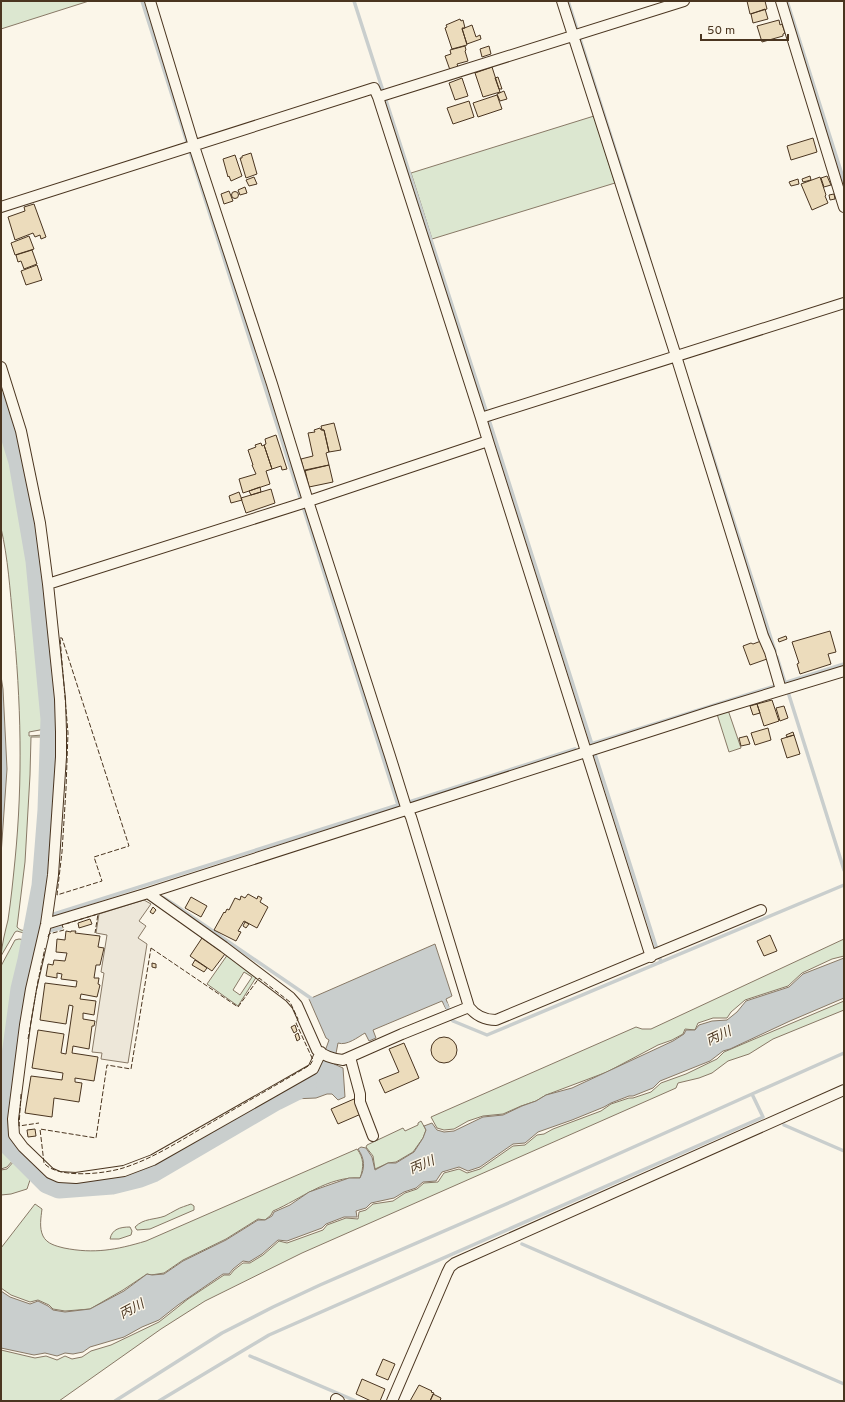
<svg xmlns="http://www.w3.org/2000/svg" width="845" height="1402" viewBox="0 0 845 1402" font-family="Overpass,'Noto Sans JP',sans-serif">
<rect width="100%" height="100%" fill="#fbf6e9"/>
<path fill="#dce7d0" stroke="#887966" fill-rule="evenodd" d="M1 1H89L1 29Z
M594 116 615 183 432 239 411 173Z
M1 422 14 467 24 518 32 578 43 684 45 729 29 732V736L43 735 40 835 35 888 27 934 17 931 15 932 1 956C2 944 5 932 8 920 11 900 13 880 15 860 23 780 21 700 13 621 10 590 8 558 1 528ZM31 737H43C42 769 41 802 39 835 37 866 32 896 27 926L26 930C22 931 20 930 17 927L25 862 30 775Z
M728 710 741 748 729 752 717 714Z
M19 939 27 940 14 990 1 1097V966L15 940Z
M844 939V956L832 959 802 973 788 986 745 1000 731 1012 727 1018H713L698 1023 695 1030 685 1029 683 1034 672 1040 658 1045 607 1072 546 1095 536 1101 521 1106 503 1114 483 1116 468 1121 454 1129 444 1130 437 1128 431 1117 636 1027 642 1029H651Z
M228 954 257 976 238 1006 207 984ZM244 972 252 977 240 995 233 990Z
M844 1001V1010L773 1039 749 1054 728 1061 712 1073 699 1078 678 1083 676 1088 302 1253 205 1301 161 1329 59 1401H1V1350L35 1358 46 1356 57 1360 65 1356 72 1359 82 1357 91 1351 111 1345 159 1322 188 1299 224 1275H230L234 1270 243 1263H250L263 1255 279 1241 287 1243 323 1230 327 1225 346 1218 358 1219 359 1212 366 1210 373 1204 393 1201 405 1193 417 1189 424 1183 438 1182 444 1173 459 1169 467 1173 480 1169 513 1146 525 1145 537 1135 544 1134 553 1129 601 1111 611 1104 629 1098H633L651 1092 661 1083 686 1074 717 1059 724 1052Z
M421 1121 426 1130 423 1138 413 1152 396 1162 388 1163 375 1169 373 1156 366 1147 367 1145 403 1128 405 1131 418 1125V1123Z
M1 1141 5 1149 14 1159 7 1167 1 1169Z
M357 1149C364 1158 364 1167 360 1178 328 1176 301 1199 273 1211L271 1215 265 1220 258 1219 226 1239 183 1260 164 1273 151 1275 147 1274 123 1290 90 1309 65 1311 53 1309 49 1305 38 1300 30 1302 11 1295 1 1288V1248L35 1204 42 1209C41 1217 39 1228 43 1236 47 1244 56 1246 64 1248 94 1254 116 1250 146 1241Z
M15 1160 30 1180 27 1189 11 1194 1 1195V1170L7 1169Z
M191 1204 194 1206V1210L150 1229 137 1230 135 1227C144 1218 154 1220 165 1216 169 1214 172 1212 176 1210 181 1207 186 1206 191 1204Z
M130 1227 132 1231 131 1235 119 1239H110C112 1229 120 1227 130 1227Z"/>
<path fill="#ede7d9" stroke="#887966" d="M144 900 151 904 139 921 146 926 138 938 147 944 128 1063 101 1059 102 1053 92 1052 104 973 101 972 107 935 96 933 99 914Z"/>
<path fill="#c9cecd" stroke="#887966" d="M1 676 3 689 7 769 1 855Z
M435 944 452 996 446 999 449 1007 446 1009 442 1001 373 1030 376 1038 369 1041 365 1033C358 1037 347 1046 338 1043L334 1064 343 1068 345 1097 338 1100 332 1094H327L316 1098 293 1099 283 1103 278 1094 318 1071 329 1040 326 1038 309 999Z
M844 958V998L790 1021 730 1049 723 1051 710 1061 660 1081 653 1088 633 1096H629L611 1103 604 1107 572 1120 538 1132 525 1143 513 1144 480 1167 468 1171 459 1167 442 1172 436 1181 423 1182 416 1188 404 1192 394 1198 371 1203 366 1208 356 1211 357 1217H344L326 1224 322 1228 287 1241 278 1240 262 1254 249 1262 243 1261 233 1269 229 1274H223L178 1305 159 1320 142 1327 124 1337 90 1347 83 1352 73 1354 65 1353 57 1356 45 1353 34 1355 1 1348V1291L10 1297 30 1304 38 1301 48 1306 53 1310 65 1312 90 1309 124 1291 147 1274 152 1275 164 1274 183 1261 226 1240 258 1220H265L272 1216 274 1212 290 1205 309 1192 326 1186 349 1178H360C365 1168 365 1159 358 1149L361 1147 366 1148 372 1157 375 1170 388 1163H396L414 1152 423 1138 426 1130 424 1126 432 1123 437 1130 444 1132 454 1131 483 1117 503 1115 522 1106 536 1101 546 1095 572 1088 673 1041 684 1034 686 1030H695L699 1025 712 1021 727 1020 737 1012 746 1001 789 987 803 974Z"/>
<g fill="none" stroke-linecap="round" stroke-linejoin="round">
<path stroke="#c9cecd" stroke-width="3.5" d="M142 1 398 805
M354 1 491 426 661 962
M568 1 648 253
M787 1 844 181
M697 407 775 651
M777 657 844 870
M784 683 844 664
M591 744 778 685
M409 802 575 749
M162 898H164L172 903 315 1001
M38 911 43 912
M54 914 398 805
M34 928 39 929
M49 931 61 928
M446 1004 453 1021 487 1035 844 885
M784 1125 844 1151
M522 1244 844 1384
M250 1356 356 1401
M115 1401 222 1333 273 1307 320 1285 513 1201 752 1094
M159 1401 269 1335 763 1117 752 1094 844 1053"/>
<path stroke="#c9cecd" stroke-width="21" d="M1 403 19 462 36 561 51 719 48 810 42 886 28 960 21 989 3 1122V1130L8 1144 47 1183 59 1188 112 1184 140 1177 153 1172 276 1100 306 1085"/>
</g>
<path fill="#ecdcbc" stroke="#4a3520" d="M747 1H765L767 9 750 14Z
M765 9 768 19 753 23 751 14Z
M460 19 461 21 463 20 465 28H462L467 45 452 49 445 28 447 27 446 25Z
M779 20 780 25 782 24 785 33 783 34V36L762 42 757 26Z
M472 25 476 37 480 35 481 39 467 44 462 29Z
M465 46 466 50 465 51 468 61 457 64 458 67 450 70 445 56 451 54 450 50Z
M489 46 491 54 482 57 480 49Z
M492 67 500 92 483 97 475 73Z
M498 77 502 89H499L495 78Z
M462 78 468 96 455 100 449 83Z
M504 91 507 99 500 101 497 94Z
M497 95 502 109 478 117 473 103Z
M469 101 474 117 453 124 447 108Z
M813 138 817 152 791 160 787 146Z
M251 153 257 174 246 178 240 158H242V156Z
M235 155 242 176 231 181 229 176 228 177 223 159Z
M810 176 811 180 803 182 802 179Z
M827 176 831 185 824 187 821 178Z
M254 177 257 184 249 186 246 180Z
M820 177 826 195 825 196 828 203 812 210 801 184Z
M798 179 799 184 791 186 789 182Z
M245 187 247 193 240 195 238 190Z
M229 191 233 201 224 204 221 194Z
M231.5 195a3.5 3.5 0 1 1 7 0a3.5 3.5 0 1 1-7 0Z
M834 194 835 199 830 200 829 195Z
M34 204 46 237 41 239 40 235 35 237 33 233 15 240 8 217 25 211 24 207Z
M29 236 34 249 15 255 11 243Z
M32 250 37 264 24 269 21 261 18 262 16 255Z
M37 265 42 280 26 285 21 271Z
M334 423 341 450 329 452 324 430H322L321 426Z
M320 428 321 430H324L329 452 326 453 329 465 304 471 301 459 313 456 308 433 315 432 314 430Z
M276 435 287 469 282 470 281 466 272 469 264 445 266 444 265 439Z
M261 443 262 446 264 445 272 469 266 471 270 484 243 493 239 479 256 474 252 465H253L248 450 256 447 255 445Z
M329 465 333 482 309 487 305 470Z
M260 487 261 492 251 495 249 491Z
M271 489 275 503 246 513 241 498Z
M239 492 242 500 231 503 229 496Z
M830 631 836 652 828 654 831 664 800 674 797 664 799 663 792 642Z
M786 636 787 639 779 642 778 639Z
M761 641 767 659 750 665 743 646 751 643 753 644Z
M772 700 779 721 764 726 757 704Z
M757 704 760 713 753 715 750 706Z
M784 706 788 718 780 721 776 708Z
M768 728 771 740 755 745 751 733Z
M793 732 794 735 787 737 786 735Z
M794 735 800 754 787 758 781 739Z
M747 736 750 744 741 746 739 738Z
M248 894 257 899 258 896 262 898 260 902 268 907 257 928 244 921 238 931 241 932 236 941 214 930 224 912 225 913 227 909 229 910 235 898 240 900 241 896 245 898Z
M191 897 207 906 201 917 185 908Z
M153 907 156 910 153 914 150 912Z
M90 919 92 924 79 928 78 923Z
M245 922 249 924 246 928 243 926Z
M66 931 71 932V931H76L75 933 100 936 98 947 104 948 100 965H96L94 978H99L98 984 100 985 97 997 81 994 80 999 96 1001 94 1015 83 1013V1019L95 1021 94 1026H92L89 1049 73 1046 72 1053 98 1057 94 1081 75 1078V1082L82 1083 79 1102 54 1098 52 1117 25 1113 31 1076 62 1080 63 1073 32 1068 38 1030 64 1034 61 1053 66 1054 73 1006 69 1005 66 1024 40 1020 45 983 76 987 77 981 61 979 62 974 57 973V978L46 976 48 964 53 965 54 960 65 961 67 953 56 952 57 939 65 940Z
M770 935 777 951 764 956 757 941Z
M202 938 225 954 212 971 190 956Z
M195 960 207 968 204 972 192 965Z
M152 963 156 964V968L152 967Z
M295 1025 297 1031 294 1033 291 1027Z
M298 1033 300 1039 297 1041 295 1035Z
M431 1050a13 13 0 1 1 26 0a13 13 0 1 1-26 0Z
M404 1043 419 1078 385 1093 379 1080 399 1072 389 1049Z
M354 1099 361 1114 338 1124 331 1109Z
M35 1129 36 1136 28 1137 27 1130Z
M383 1359 395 1364 388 1380 376 1375Z
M362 1379 385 1389 380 1401H371L356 1394Z
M419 1385 432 1391 431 1392 434 1393 430 1401H410Z
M433 1394 441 1398 440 1401H430Z"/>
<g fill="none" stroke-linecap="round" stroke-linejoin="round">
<g stroke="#4a3520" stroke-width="12">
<path id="minor" d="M562 1 676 356 763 636 770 652 781 690
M781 1 844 207
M378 97 481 418
M1 207 374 88 378 97 684 1
M1 367 21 431 40 523 48 584 60 699 61 732V757L53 875 46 924 31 989 25 1025 13 1119 14 1135 23 1147 50 1173 59 1177 76 1178 124 1171 153 1160 313 1069 321 1052
M488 441 651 957
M48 584 300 504 488 441 481 418 844 303
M148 893 224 947 290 997 297 1005 317 1050C324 1056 334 1059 343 1060L402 1034 469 1007 411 817 405 804 390 756 308 501 272 384 194 146 150 1
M46 924 148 893 713 711 844 671
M469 1007C475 1015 485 1020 496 1020L761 910
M350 1057 360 1094V1102L373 1136
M336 1399 339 1401
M392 1401 447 1273 450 1267 455 1263 844 1090"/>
</g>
<use href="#minor" stroke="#fbf6e9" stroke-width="10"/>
<path stroke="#4a3520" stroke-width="1" stroke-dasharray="5 2" stroke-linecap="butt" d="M60 638H62L129 846 94 857 102 881 57 895 62 852 66 789 68 733Z
M48 937 49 934 64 930 62 925 98 914 95 933
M151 948 238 1007 259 978 290 1002 298 1019 296 1023 313 1060 310 1065C275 1086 239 1106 204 1127 178 1142 152 1159 123 1168 104 1174 57 1179 44 1163L40 1129 96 1138 107 1065 131 1069Z
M28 1039 38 981 45 948
M21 1094 19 1126 39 1123"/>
</g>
<g text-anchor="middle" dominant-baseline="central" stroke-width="3" stroke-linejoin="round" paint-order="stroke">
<g font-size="13" font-style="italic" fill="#4a3520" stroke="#fbf6e9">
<text transform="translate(719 1037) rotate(-25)">丙川</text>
<text transform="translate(422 1166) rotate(-23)">丙川</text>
<text transform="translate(132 1310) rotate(-28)">丙川</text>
</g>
</g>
<rect width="845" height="1402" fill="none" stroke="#4a3520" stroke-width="4"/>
<path d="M701 34v6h87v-6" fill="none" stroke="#4a3520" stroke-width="2"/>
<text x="707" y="34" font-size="12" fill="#4a3520" stroke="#fbf6e9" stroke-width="3" paint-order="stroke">50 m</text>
</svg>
